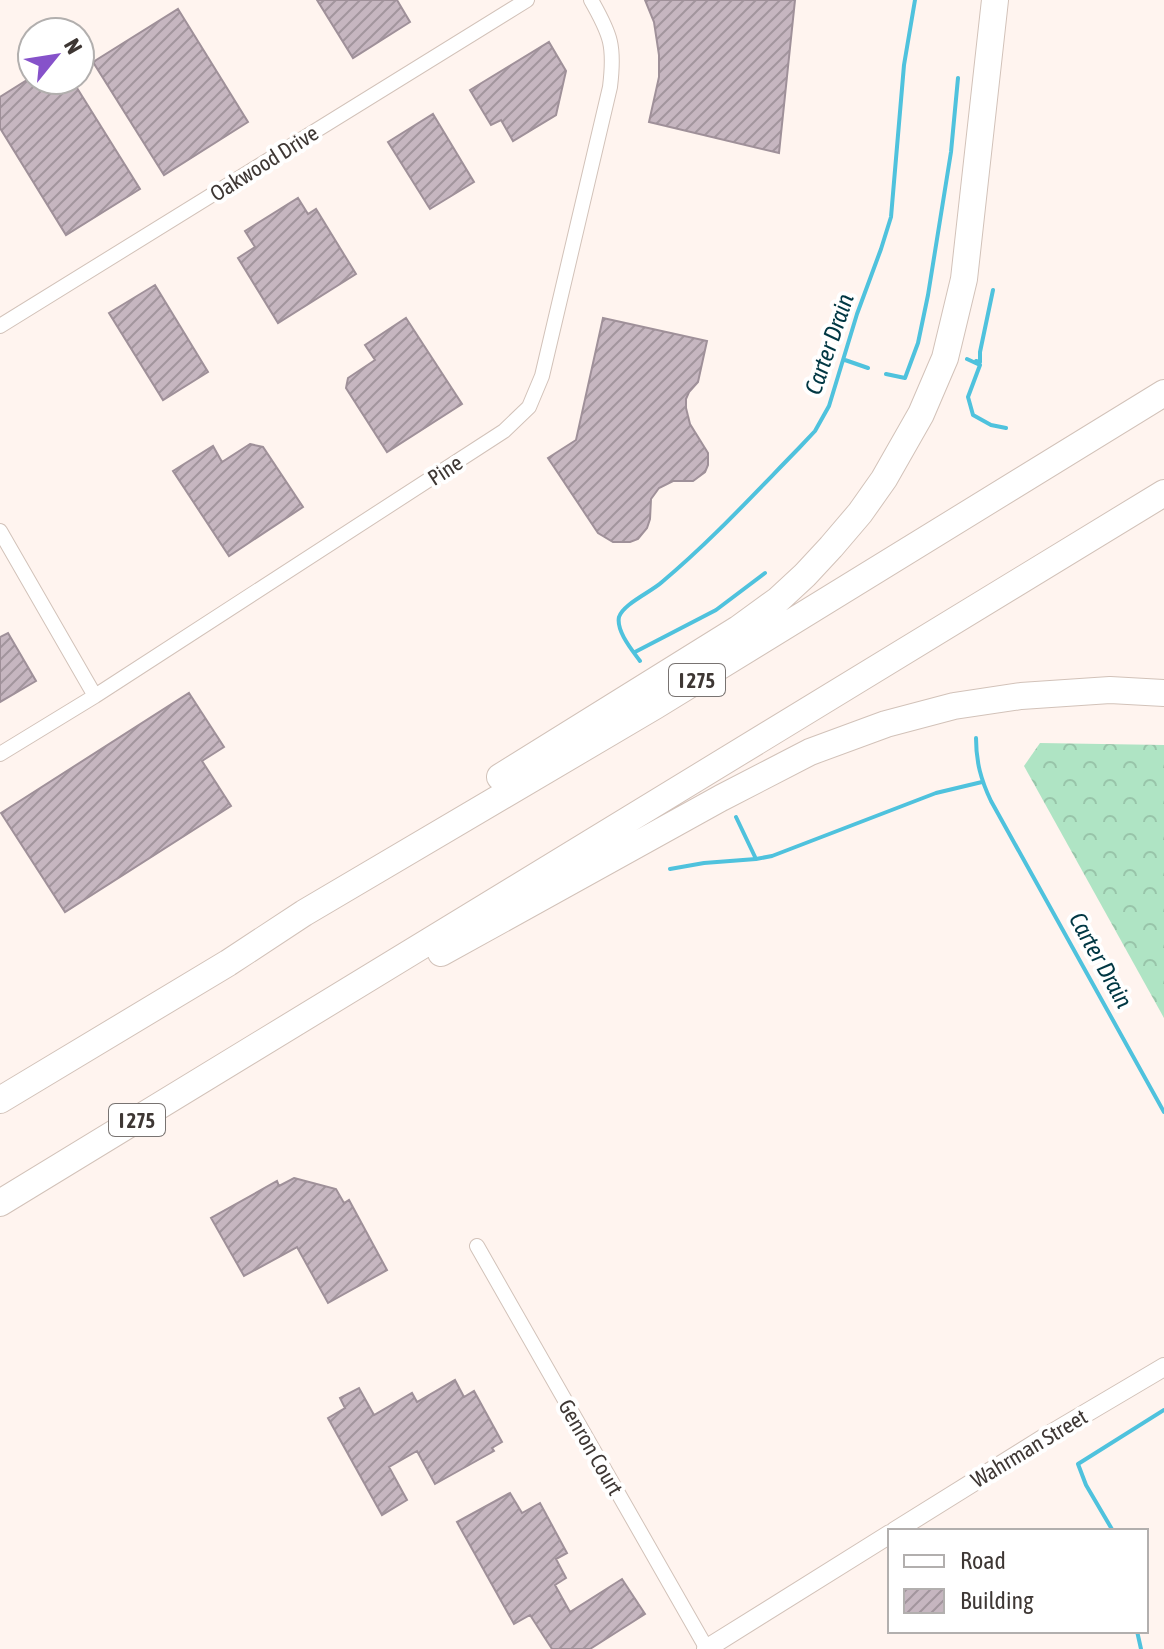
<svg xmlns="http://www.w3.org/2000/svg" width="1164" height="1649" viewBox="0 0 1164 1649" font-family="'Asap Condensed',sans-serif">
<defs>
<pattern id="forest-crowns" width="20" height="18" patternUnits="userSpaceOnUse" patternTransform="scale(2)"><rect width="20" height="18" fill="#afe4c4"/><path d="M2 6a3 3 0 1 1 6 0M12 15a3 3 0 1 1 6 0" fill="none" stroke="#98c4a9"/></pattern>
<pattern id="building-hatch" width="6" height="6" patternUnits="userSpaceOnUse" patternTransform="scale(2)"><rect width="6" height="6" fill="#c6b6c0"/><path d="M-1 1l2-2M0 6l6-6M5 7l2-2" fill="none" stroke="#a2959d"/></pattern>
</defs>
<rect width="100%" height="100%" fill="#fff4ef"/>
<path fill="url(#forest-crowns)" d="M1040 743 1164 745V1018L1024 766Z"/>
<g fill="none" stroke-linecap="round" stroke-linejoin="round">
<path stroke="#4fc2dd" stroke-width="4" d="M967 359 980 365 968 397 973 415 991 425 1006 428
M845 360 868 368
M976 361 980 362V352L993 290
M886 374 905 378 918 343 928 295 951 152 958 78
M635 652 716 610 765 573
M640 661C632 650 616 631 619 617 623 604 651 592 662 582 711 541 754 494 799 448L815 431 829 406 857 314 881 249 891 217 904 65 915 0
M976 738C976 762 981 780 991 801L1164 1112
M736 817 756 859
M670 869 704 863 756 859 772 856 936 793 982 782
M1113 1531 1086 1485 1078 1464 1164 1410
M1137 1631 1141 1649"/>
</g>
<path fill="url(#building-hatch)" stroke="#9f9099" stroke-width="2" d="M317 0H397L410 22 353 58Z
M645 0H795L779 153 649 122 659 77V55L654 22Z
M178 9 248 122 164 175 93 62Z
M549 42 566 71 556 115 513 141 501 120 491 125 470 90Z
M27 80H72L140 189 66 235 0 128V97Z
M433 114 474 182 430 209 388 142Z
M298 198 308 214 316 209 356 274 278 323 238 258 255 247 245 231Z
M155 285 208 372 163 400 109 313Z
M406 318 462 404 387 452 346 388 348 378 375 360 365 345Z
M603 318 707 341 698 382 689 392 686 399V408L690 424 708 453V465L705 472 693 481H673L659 488 651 499 650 519 647 528 638 539 630 542H613L598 533 548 458 576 440Z
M250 444 263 447 303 507 229 556 173 471 213 446 222 462Z
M8 633 36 681 0 702V637Z
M189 693 224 747 202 761 231 806 65 912 1 813Z
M294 1178 336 1189 344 1203 349 1200 387 1270 328 1303 297 1247 244 1276 211 1218 277 1181 279 1186Z
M455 1380 464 1397 474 1391 502 1442 492 1448 494 1451 435 1484 417 1451 389 1467 407 1500 382 1515 328 1418 345 1408 340 1398 359 1388 374 1415 412 1393 417 1402Z
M510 1493 522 1513 540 1503 567 1553 556 1559 566 1578 555 1585 570 1612 622 1579 645 1614 590 1649H552L530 1615 514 1624 457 1522Z"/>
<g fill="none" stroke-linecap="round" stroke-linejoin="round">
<g stroke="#d2c2b9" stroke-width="16">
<path id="minor" d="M0 326 527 0
M0 531 95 696
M0 754 95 696 504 431 529 407 542 376 610 87C615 46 611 35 591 0
M477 1246 707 1649"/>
</g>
<g stroke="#d2c2b9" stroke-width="20">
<path id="tertiary" d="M895 1531 1049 1435 1164 1367
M706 1649 890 1534"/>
</g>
<g stroke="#d2c2b9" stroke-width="28">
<path id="motorway" d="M500 777 738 629 778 600 805 575 831 547 860 513 884 479 921 414 945 358 964 279 995 0
M441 953 721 798 810 752 886 724 954 706 1021 696 1110 690 1164 693
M0 1100 228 963 304 913 655 706 1164 393
M0 1203 1164 493"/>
</g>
<use href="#minor" stroke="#fff" stroke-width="14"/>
<use href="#tertiary" stroke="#fff" stroke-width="18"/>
<use href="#motorway" stroke="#fff" stroke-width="26"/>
</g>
<g text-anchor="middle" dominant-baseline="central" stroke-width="8" stroke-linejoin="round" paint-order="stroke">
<g fill="#fff" stroke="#787371" stroke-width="2">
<rect x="669" y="664" width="56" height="32" rx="6"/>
<rect x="109" y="1104" width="56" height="32" rx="6"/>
</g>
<g font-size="20" font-weight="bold" fill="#3e3734">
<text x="697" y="680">I 275</text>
<text x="137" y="1120">I 275</text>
</g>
<g font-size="22" fill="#3e3734" stroke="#fff">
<text transform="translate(264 163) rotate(-32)">Oakwood Drive</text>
<text transform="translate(445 470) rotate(-33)">Pine</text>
<text transform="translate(591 1447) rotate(60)">Genron Court</text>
<text transform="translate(1029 1448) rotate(-31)">Wahrman Street</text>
</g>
<g font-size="24" font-style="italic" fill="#003743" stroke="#fff">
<text transform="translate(829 344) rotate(-71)">Carter Drain</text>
<text transform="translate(1101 960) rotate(61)">Carter Drain</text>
</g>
</g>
<rect x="888" y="1529" width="260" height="104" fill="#ffffff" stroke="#b2afae" stroke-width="2"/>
<rect x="904" y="1555" width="40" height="12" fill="#ffffff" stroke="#b2afae" stroke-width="2"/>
<text x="960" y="1569" font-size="24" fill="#3e3734">Road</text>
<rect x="904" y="1589" width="40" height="24" fill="url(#building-hatch)" stroke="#b2afae" stroke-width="2"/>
<text x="960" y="1609" font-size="24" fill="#3e3734">Building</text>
<g transform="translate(56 56) rotate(60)"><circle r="38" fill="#ffffff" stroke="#b2afae" stroke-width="2"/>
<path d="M0-6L14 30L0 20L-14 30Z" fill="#8652ca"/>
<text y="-12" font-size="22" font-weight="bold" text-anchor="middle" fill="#3e3734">N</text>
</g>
</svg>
